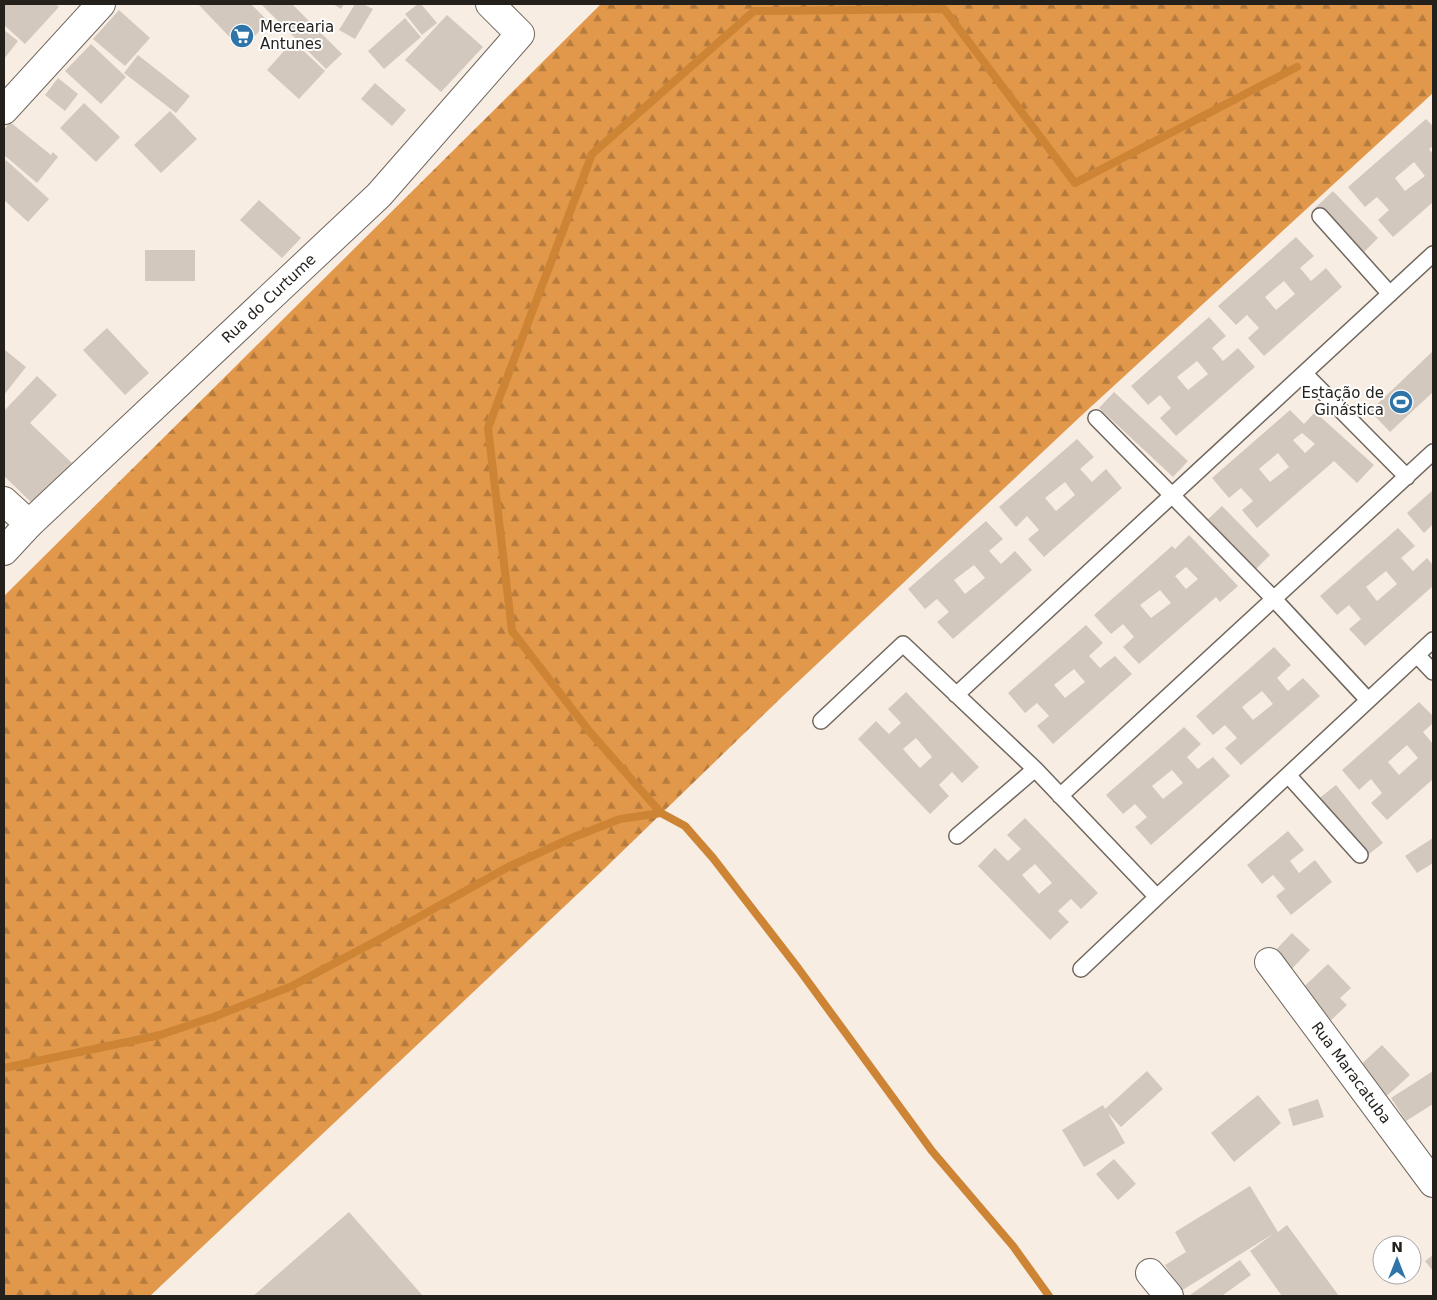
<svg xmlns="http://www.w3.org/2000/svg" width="1437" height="1300" viewBox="0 0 1437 1300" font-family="'DejaVu Sans',sans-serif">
<defs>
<pattern id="forest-firs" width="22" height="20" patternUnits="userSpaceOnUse" patternTransform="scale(1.25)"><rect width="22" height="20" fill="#e2984a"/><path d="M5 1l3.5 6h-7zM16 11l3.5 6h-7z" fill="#b77c3d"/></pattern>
</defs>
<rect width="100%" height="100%" fill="#f8ede3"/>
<path fill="url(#forest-firs)" d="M601 4H1433V93L1082 415 784 695 600 873 150 1296H4V596Z"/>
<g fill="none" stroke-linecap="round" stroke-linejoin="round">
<path stroke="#cd8434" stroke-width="8" d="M661 813 589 731 512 631 488 428 592 154 754 11 944 9 1075 183 1297 67
M4 1068 160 1035 216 1016 292 986 378 940 508 867 574 837 620 819 661 813 685 826 713 858 798 968 932 1151 1013 1246 1049 1296"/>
</g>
<path fill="#d2c8be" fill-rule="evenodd" d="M4 4H56L59 7 25 44 4 25Z
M198 4H251L269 22 241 49Z
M261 4H292L342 54 326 69Z
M333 4H344L341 9Z
M355 4H363L373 9 355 39 339 30Z
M418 4H421L437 23 422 35 405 14Z
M119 10 150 38 125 66 93 39Z
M447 15 483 47 441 92 405 60Z
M405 18 421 37 384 69 368 51Z
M4 30 18 41 4 59Z
M293 41 325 71 299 99 267 70Z
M91 44 126 77 101 104 65 71Z
M138 55 190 96 176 113 124 73Z
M58 78 78 94 65 111 45 95Z
M375 83 406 110 392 126 361 99Z
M84 103 120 137 96 162 60 128Z
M170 111 197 139 161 173 134 145Z
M1426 119 1433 126V146L1429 149 1433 154V202L1393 237 1378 220 1389 210 1377 197 1365 207 1348 187ZM1414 162 1425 176 1405 191 1395 178Z
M10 122 51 155 53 152 58 157 37 183 4 155V130Z
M6 160 49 199 28 222 4 200V163Z
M1333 191 1378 238 1360 256 1315 208Z
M259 200 301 238 282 258 240 220Z
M1296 237 1314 256 1300 268 1311 281 1326 268 1342 287 1264 356 1248 338 1259 328 1247 315 1236 325 1218 306ZM1284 281 1295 294 1276 310 1265 297Z
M145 250H195V281H145Z
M1209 317 1226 336 1212 348 1223 361 1238 348 1255 367 1176 436 1160 418 1171 408 1160 395 1148 405 1131 386ZM1197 361 1208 374 1188 390 1177 377Z
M107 328 149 373 125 395 83 350Z
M5 350 26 367 4 395V351Z
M1433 351V392L1390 432 1370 411Z
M37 376 57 395 30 423 72 463 33 504 4 476V411Z
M1114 392 1188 461 1173 477 1099 408Z
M1290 410 1304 424 1315 412 1374 465 1357 483 1334 461 1257 528 1242 510 1253 501 1241 488 1229 498 1212 478ZM1302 433 1315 444 1305 453 1293 440ZM1278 453 1289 467 1270 482 1259 469Z
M1077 439 1094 457 1080 469 1092 482 1106 469 1122 488 1044 557 1028 539 1039 530 1027 516 1016 527 999 507ZM1065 482 1075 495 1056 511 1045 498Z
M1433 490V524L1424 533 1407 513Z
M1222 506 1270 555 1253 572 1205 522Z
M986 521 1003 539 989 551 1001 564 1015 551 1032 570 953 639 937 622 949 612 937 599 925 609 908 589ZM974 565 985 578 965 594 954 580Z
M1398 528 1415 546 1401 558 1413 571 1427 558 1433 565V586L1365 646 1349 629 1361 619 1349 605 1337 615 1320 596ZM1386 571 1397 584 1377 601 1366 587Z
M1189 535 1238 586 1220 602 1216 597 1139 664 1123 647 1134 637 1123 624 1111 634 1094 615 1172 546 1175 549ZM1186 567 1198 579 1186 589 1175 576ZM1160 590 1171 603 1151 618 1140 605Z
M1086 625 1103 643 1089 656 1100 668 1115 656 1132 674 1053 744 1037 726 1049 716 1037 703 1025 713 1008 693ZM1074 669 1085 682 1065 698 1054 685Z
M1274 647 1291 665 1277 678 1288 691 1303 678 1320 696 1241 765 1225 748 1237 738 1225 725 1213 735 1196 716ZM1262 691 1273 704 1253 720 1242 707Z
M906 692 979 767 962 783 952 772 939 785 949 796 930 814 858 739 876 721 889 734 901 723 888 709ZM916 738 932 757 920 768 903 749Z
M1419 702 1433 716V723L1423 732 1433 744V779L1387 820 1371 803 1382 793 1371 779 1359 790 1342 770ZM1407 745 1418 758 1399 775 1388 762Z
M1184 727 1201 744 1187 757 1198 769 1213 757 1230 776 1151 845 1135 827 1147 817 1135 804 1123 814 1106 795ZM1172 770 1183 783 1163 799 1152 786Z
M1336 785 1383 843 1364 858 1317 800Z
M1025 818 1098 893 1081 909 1071 899 1058 911 1069 922 1050 940 978 866 995 848 1008 861 1021 849 1007 835ZM1035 864 1052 883 1039 894 1022 875Z
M1288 831 1304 850 1290 861 1299 873 1315 860 1332 882 1291 915 1276 896 1285 889 1273 875 1262 884 1247 865Z
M1433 838V863L1417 873 1405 856Z
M1292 933 1310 950 1285 976 1267 959Z
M1328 964 1351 988 1340 998 1347 1005 1325 1026 1295 995Z
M1382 1045 1410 1075 1380 1102 1353 1072Z
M1147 1071 1163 1089 1121 1127 1108 1113 1125 1143 1084 1167 1062 1130 1103 1105 1105 1109Z
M1433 1071V1104L1406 1121 1391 1098Z
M1258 1095 1281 1123 1234 1162 1211 1133Z
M1318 1099 1324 1117 1293 1126 1288 1109Z
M1114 1159 1136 1184 1118 1200 1096 1174Z
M1250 1186 1278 1232 1287 1225 1339 1296H1282L1250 1251 1273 1234 1181 1291 1165 1265 1186 1252 1175 1232Z
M349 1212 423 1296H253Z
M1433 1255V1271L1425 1261Z
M1240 1260 1251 1275 1223 1295 1224 1296H1191L1190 1295Z"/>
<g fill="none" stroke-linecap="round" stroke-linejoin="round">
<g stroke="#70675e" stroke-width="18">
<path id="service" d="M1320 216 1390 294
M1305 374 1407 477
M1096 418 1274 599 1368 700
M1417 655 1433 672
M956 695 1433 254
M821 721 903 644 1035 769 1157 897 1081 969
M1288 775 1360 855
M1060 796 1433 452
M957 836 1035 769
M1157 897 1433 640"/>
</g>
<g stroke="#70675e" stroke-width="30">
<g id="minor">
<path d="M4 501 29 524"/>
<path id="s1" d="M4 551 29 524 379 195 520 34 490 4"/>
<path id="s2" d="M1269 962 1433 1183"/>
<path d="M1150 1273 1169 1296"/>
</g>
</g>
<g stroke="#70675e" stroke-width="30">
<path id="tertiary" d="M4 110 101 4"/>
</g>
<use href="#service" stroke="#fff" stroke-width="15"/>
<use href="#minor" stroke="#fff" stroke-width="28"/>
<use href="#tertiary" stroke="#fff" stroke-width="28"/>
</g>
<defs>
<g id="supermarket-disc" transform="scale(1.25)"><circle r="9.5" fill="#2e74a9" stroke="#fff"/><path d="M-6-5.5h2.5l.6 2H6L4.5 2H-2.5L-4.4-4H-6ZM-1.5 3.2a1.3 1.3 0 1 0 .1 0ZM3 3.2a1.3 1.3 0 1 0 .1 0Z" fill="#fff"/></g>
<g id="stadium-disc" transform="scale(1.25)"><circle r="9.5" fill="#2e74a9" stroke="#fff"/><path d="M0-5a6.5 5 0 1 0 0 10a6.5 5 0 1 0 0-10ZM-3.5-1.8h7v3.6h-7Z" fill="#fff"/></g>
</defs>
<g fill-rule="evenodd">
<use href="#supermarket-disc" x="242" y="36"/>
<use href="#stadium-disc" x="1401" y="402"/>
</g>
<g text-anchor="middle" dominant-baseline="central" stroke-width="4" stroke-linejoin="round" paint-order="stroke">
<g font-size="15" fill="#24211d" stroke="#fff" text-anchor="start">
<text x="260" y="27">Mercearia<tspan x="260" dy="17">Antunes</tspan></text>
<text x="1384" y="393" text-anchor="end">Estação de<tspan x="1384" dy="17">Ginástica</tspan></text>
</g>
<g font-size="15" fill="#24211d" stroke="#fff">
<text stroke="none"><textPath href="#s1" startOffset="366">Rua do Curtume</textPath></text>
<text stroke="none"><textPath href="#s2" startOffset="138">Rua Maracatuba</textPath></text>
</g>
</g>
<rect width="1437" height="1300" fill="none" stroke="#24211d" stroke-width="10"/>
<g transform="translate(1397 1260)"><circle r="24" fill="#ffffff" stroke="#a7a6a5"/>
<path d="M0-4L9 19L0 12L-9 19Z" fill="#2e74a9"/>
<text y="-8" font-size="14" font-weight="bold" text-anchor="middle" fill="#24211d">N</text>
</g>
</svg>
